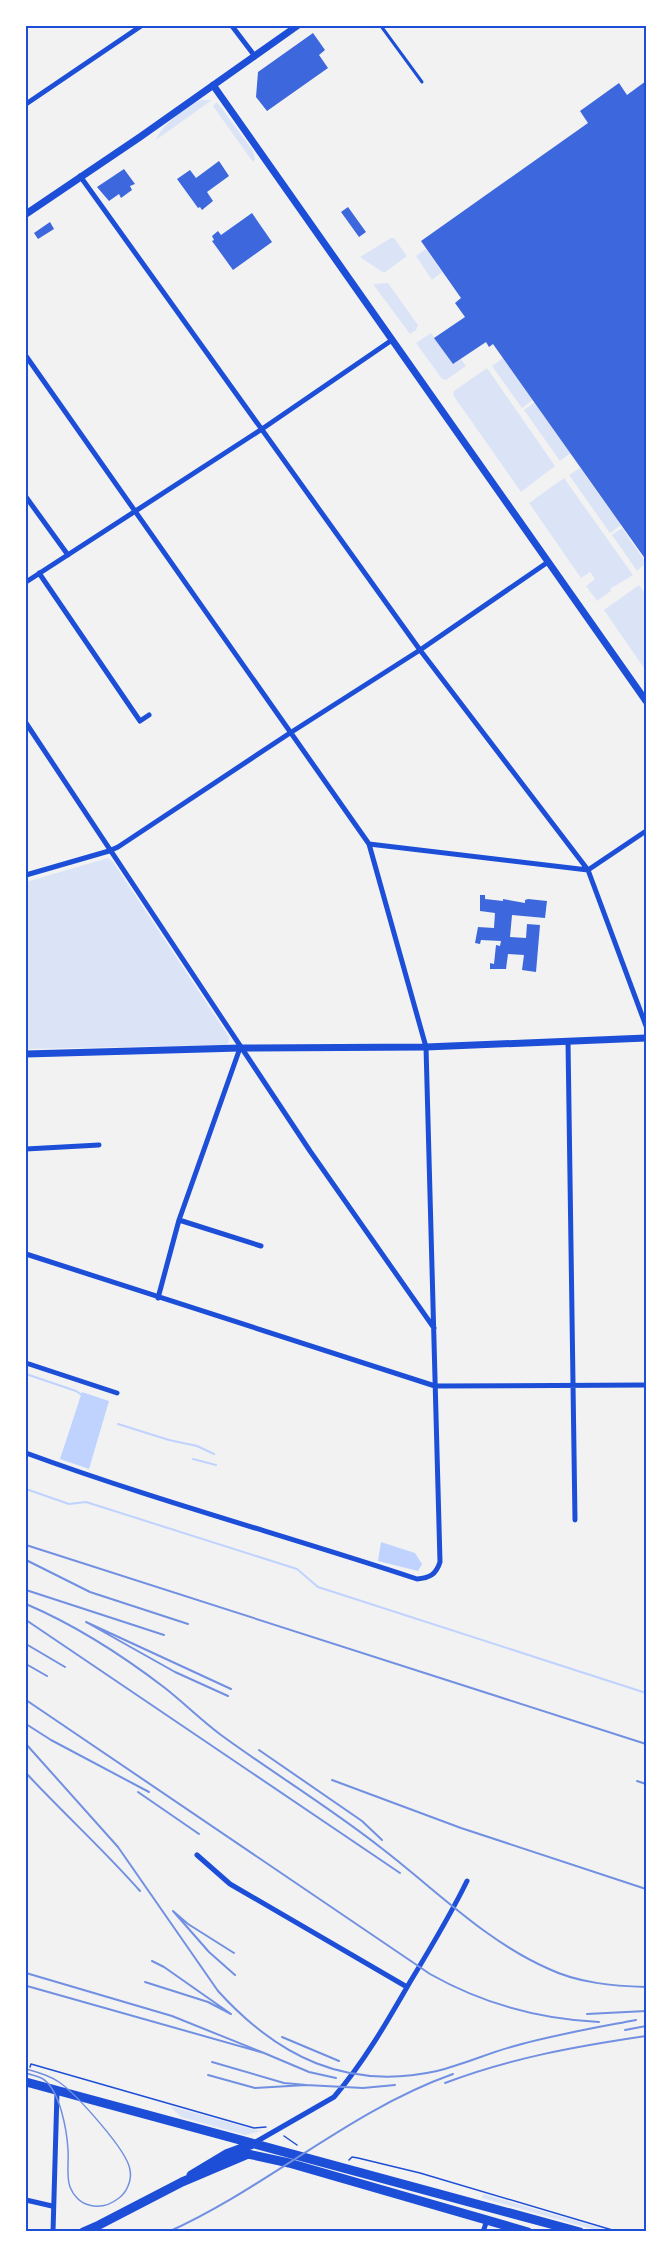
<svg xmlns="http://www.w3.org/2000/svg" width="672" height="2257" viewBox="0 0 672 2257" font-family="'PT Sans',sans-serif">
<rect width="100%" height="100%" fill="#f2f2f2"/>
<path fill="#dbe4f7" d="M201 100H212L156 140C162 124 186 107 201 100Z
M217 102 253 151 255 159 253 162 213 106Z
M391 238H394L407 256 384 273 360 257Z
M426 249 442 272 432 280 416 256Z
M388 283 418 325 416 330 410 334 373 284Z
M431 333 453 364 461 359 466 366 446 380 442 379 416 343Z
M503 358 533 400 522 408 492 366Z
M487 368 555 466 521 492 453 395 454 391Z
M535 402 571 453 560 461 524 410Z
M580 468 621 525 610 533 569 475Z
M564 478 633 575 610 589 611 591 597 601 586 586 595 579 590 572 581 578 529 503Z
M622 528 646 563 637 571 612 535Z
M639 585 646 595V671L604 610Z
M108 858 113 862 229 1037V1042L225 1045 26 1049V882Z
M170 2106 256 2130 263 2131 245 2135 181 2117Z
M483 2194 604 2229 596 2230 482 2198Z"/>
<path fill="#bfd3fe" d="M82 1392 109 1401 89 1469 60 1459Z
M381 1542 415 1553 422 1564 418 1571 378 1561Z"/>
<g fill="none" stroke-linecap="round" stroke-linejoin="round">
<path stroke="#bfd3fe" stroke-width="2" d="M26 1374 76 1391 82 1395
M118 1424 169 1440 197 1446 214 1454
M193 1459 216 1465
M26 1489 69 1504 86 1502 297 1569 318 1587 646 1693"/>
</g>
<path fill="#3d67dc" d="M313 33 325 50 319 55 328 68 267 111 256 97 258 72Z
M646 81V560L493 344 489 347 486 342 453 364 434 338 465 317 455 303 461 298 421 241 588 123 580 111 619 83 627 95Z
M219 161 229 176 207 192 213 201 202 210 200 207 198 208 177 179 190 170 196 178Z
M124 169 135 184 130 186 132 190 121 198 119 194 109 201 97 187Z
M348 207 366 232 359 237 341 212Z
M252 213 272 242 233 270 212 241 214 240 212 236 218 231 221 235Z
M50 222 54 229 38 239 34 233Z
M480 895H485V899L503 901V899L525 903V900L528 899 547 901 545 918 512 915 510 937 526 938 527 924 540 925 536 972 522 970 524 955 508 954 506 969H490V963L494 964 496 945 500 946 501 941 481 940 480 944 475 943 478 927 494 928 495 913 480 911Z"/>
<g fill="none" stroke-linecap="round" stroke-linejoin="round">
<path stroke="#1d4ed8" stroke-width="1.5" d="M30 2067 31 2064 254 2128 266 2127
M284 2136 297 2145
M349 2160 352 2157 358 2158 420 2173 619 2232"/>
<path stroke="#1d4ed8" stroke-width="3" d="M381 26 422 82"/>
<path stroke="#1d4ed8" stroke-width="5" d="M232 26 254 55
M26 104 141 26
M80 176 420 650 588 870 646 1026
M26 356 369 844 426 1047 440 1562C436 1575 429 1578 417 1579 287 1536 154 1500 26 1453
M26 497 68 555
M39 573 140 721 149 715
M26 582 262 429 392 340
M26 723 310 1151 434 1328
M369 844 588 870 646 831
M26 875 109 851 118 847 290 733 420 650 548 562
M568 1041 575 1520
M26 1149 99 1145
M179 1220 261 1246
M26 1254 435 1386 646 1385
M158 1298 179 1220 240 1048
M26 1363 117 1393
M197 1855 230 1884 407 1987
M254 2143 334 2097C364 2062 387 2022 410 1982 430 1949 450 1916 467 1881
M26 2200 52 2206
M53 2232 57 2092
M483 2232 487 2220"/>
<path stroke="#1d4ed8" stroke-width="7" d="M213 85 646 701
M26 214 140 137 297 26
M26 1054 240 1048 426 1047 646 1038"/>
<path stroke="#1d4ed8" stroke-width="9" d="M26 2082 580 2232
M191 2175 226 2154 253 2144
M83 2232 99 2225 182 2182 248 2154 289 2163 528 2232"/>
<path stroke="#7290e2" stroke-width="1.5" d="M26 2069C37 2072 49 2075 59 2082 76 2094 128 2151 130 2170 132 2180 127 2192 119 2198 110 2205 99 2208 89 2205 80 2203 73 2195 70 2187 66 2176 69 2162 68 2150 67 2131 60 2090 43 2079 38 2076 31 2075 26 2073"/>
<path stroke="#7290e2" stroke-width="2" d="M26 1545 646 1744
M26 1560 90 1592 188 1624
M26 1590 164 1635
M26 1604C75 1625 122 1655 165 1688 184 1703 201 1720 221 1735 273 1773 329 1807 380 1847 435 1889 485 1941 549 1969 578 1983 614 1986 646 1987
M26 1620 400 1873
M26 1644 65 1667
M26 1664 47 1676
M228 1696 175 1672 86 1622 231 1689
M26 1700 430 1974C483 2004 538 2019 599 2022
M26 1724 51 1740 149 1792
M26 1744 118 1847 218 1991C278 2057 347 2091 437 2071 462 2065 486 2054 511 2047 552 2035 594 2028 636 2020
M259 1750 362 1821 382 1840
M26 1773C63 1813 104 1850 140 1891
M332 1780 461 1828 646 1889
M637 1781 646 1784
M138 1792 199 1834
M234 1953 188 1924 173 1911 209 1952 235 1975
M26 1973 172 2016 264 2053 27 1986
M145 1982 208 2002 231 2014 164 1967 152 1961
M587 2014 646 2011
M625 2030 646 2026
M282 2037 339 2061
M264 2053 309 2072 336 2078
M208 2075 255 2088 306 2085 284 2083 212 2062
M445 2083C510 2058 578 2046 646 2036
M306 2085 363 2088 395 2085
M168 2232C268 2187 349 2111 453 2074"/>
</g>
<rect width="672" height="2257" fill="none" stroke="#ffffff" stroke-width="54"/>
<rect x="27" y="27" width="618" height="2203" fill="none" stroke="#1d4ed8" stroke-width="2"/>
</svg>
